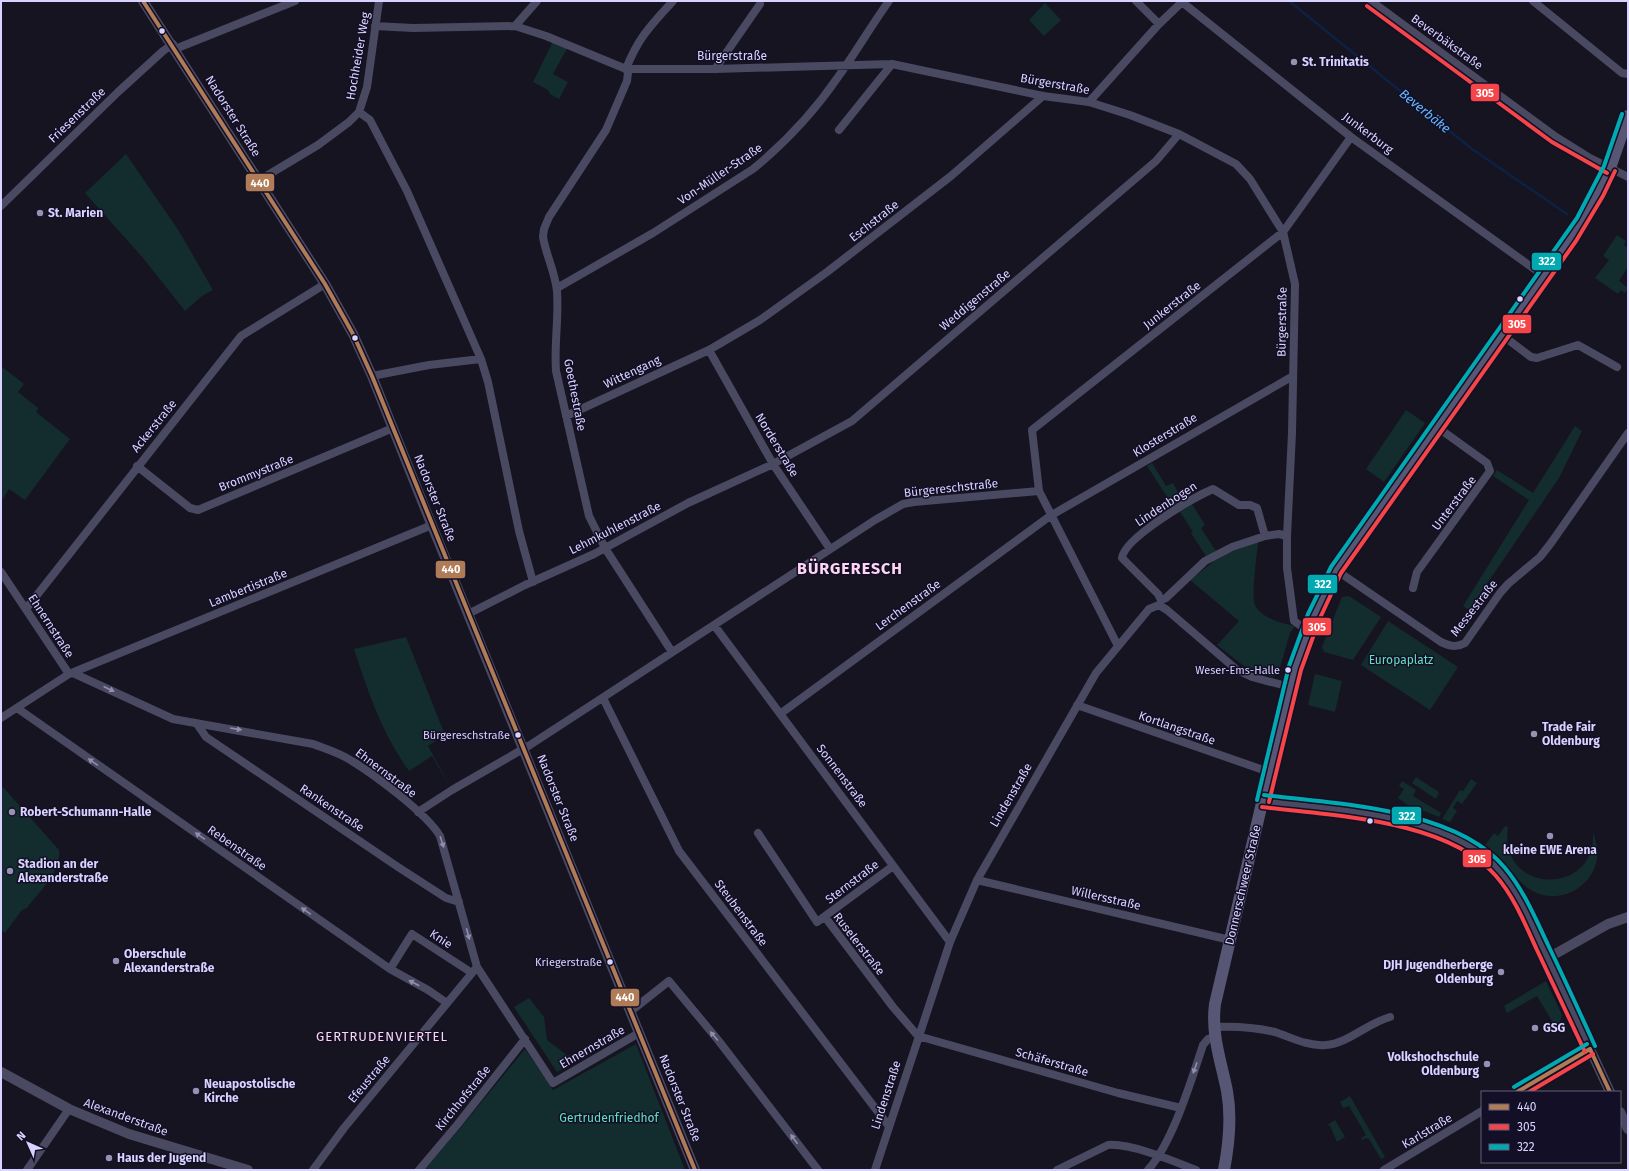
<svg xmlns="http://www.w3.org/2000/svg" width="1629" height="1171" viewBox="0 0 1629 1171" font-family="'Fira Sans',sans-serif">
<rect width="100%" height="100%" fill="#161421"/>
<path fill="#132c2d" d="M1045 3 1061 20 1044 36 1029 20Z
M554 39 569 45 553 74 568 82 559 99 550 94 548 90 533 82Z
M126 154 179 231 213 290 202 296 185 311 143 258 85 193Z
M1617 235 1626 241 1624 245 1628 248V267L1619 281 1628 288 1625 293 1621 290 1618 294 1595 278 1609 260 1603 256Z
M1 366 24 384 18 392 38 408 36 412 70 439 25 500 9 489 1 502Z
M1406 410 1425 423 1384 482 1366 469Z
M1575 426 1582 431 1559 478 1469 610 1463 606 1529 500 1493 476 1497 470 1533 493Z
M1152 463 1166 486 1173 483 1183 502 1175 509 1147 466Z
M1192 504 1205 525 1201 528 1216 551 1206 556 1191 533 1193 532 1180 512Z
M1258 542C1257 553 1251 598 1255 605 1260 617 1282 624 1295 626L1290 633 1278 674 1272 677 1244 666 1217 645 1239 621 1190 580 1213 562 1212 559Z
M1349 596 1381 617 1353 660 1324 652 1322 647 1342 597Z
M1388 621 1458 667 1430 710 1361 665Z
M406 637 445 735 428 746 452 790 432 756 409 771C382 734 368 692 354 649Z
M1315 674 1342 681 1335 712 1308 705Z
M1416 777 1439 792 1436 799 1412 783Z
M1471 779 1477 783 1462 804 1457 801 1453 808 1457 811 1450 822 1442 819 1460 790 1463 791Z
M1402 781 1416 790 1413 796 1441 813 1439 817 1406 804 1398 798 1404 789 1399 786Z
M3 787 59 850C62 871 39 892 27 908L22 910 5 933 1 930V788Z
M1505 826 1508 827C1497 894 1597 898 1593 832 1596 841 1598 849 1597 859 1592 889 1557 906 1531 890 1519 883 1512 871 1503 861 1497 855 1491 850 1485 845L1494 833 1498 836Z
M1546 981 1562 1015 1559 1025 1555 1026 1537 996 1507 1013 1504 1006Z
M529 998 544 1017 547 1040 568 1056 581 1051 584 1057 557 1072 514 1007Z
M636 1044 685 1170H424L461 1127 525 1049 553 1090Z
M1350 1096 1385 1157 1381 1159 1369 1139 1366 1138 1362 1140 1361 1138 1366 1135 1349 1106 1343 1108 1340 1102Z
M1335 1120 1345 1137 1337 1142 1330 1126 1327 1125Z"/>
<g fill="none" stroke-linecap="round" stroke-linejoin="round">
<path stroke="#0d2144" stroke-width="2.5" d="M1289 1 1472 149 1567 214"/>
<path stroke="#4a4962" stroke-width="8" d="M1136 1 1159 24
M1371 1 1556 137 1588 157 1628 177
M1533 1 1622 73 1628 74
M1182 2 1351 137 1544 276
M375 26 413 28 515 26 546 36 626 69H715L892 64 1043 96 1089 102 1130 115 1179 134 1236 164 1250 179 1283 232 1295 284 1292 433 1287 536V568L1294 621 1308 631
M515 26 537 1
M175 49 295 1
M715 69 760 4
M1089 102 1159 24 1183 1
M359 112 370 120 407 191 481 359 488 382 519 531 533 582
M839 130 892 64
M258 181 318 145 349 122 359 112 367 87 379 1
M1 206 118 92 163 51 173 44
M557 288 653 233 753 169C786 142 814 112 838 77 856 52 871 26 889 1
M1502 335 1531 357 1537 358 1578 345 1617 367
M709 350 773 464 830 549
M372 376 429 365 481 359
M566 416 709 350 760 320 827 272 951 176 1043 96
M137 466 190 508 198 510 393 428
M1039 491 1032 430 1283 232 1351 137
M1265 536 1232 547 1205 561 1166 598 1161 600 1158 594 1122 558C1124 538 1194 497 1213 489L1239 505H1250L1257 508 1265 536 1279 534 1287 536
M1336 570 1441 642C1450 646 1456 648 1465 643L1500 593 1508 584 1540 557 1551 543 1628 433
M1 572 69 674
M1413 588 1417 572 1490 471 1487 463 1437 427
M26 609 241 336 325 284
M468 614 525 585 594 554 688 503 773 464 852 421 1156 161 1179 134
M714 625 950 942
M672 652 605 548 589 516 556 371C554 344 559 318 557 291 555 272 546 255 543 237L544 229 549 217 606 130 627 81 628 73 626 69C638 38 651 25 673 1
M73 673 173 719 313 744C326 749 340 753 352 761 375 775 427 814 440 836L477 967 553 1083 639 1033
M603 698 679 851 888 1125
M1077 705 1269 772
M17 708 390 969 428 990 447 1003
M780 714 1050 516 1293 376
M1 718 69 674 432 525
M197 724 206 737 398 867 446 898 459 902
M418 812 452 790 530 745 875 520 903 504 914 502 1039 491 1118 646
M758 833 817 922 893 866
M977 880 1230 940
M825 917 893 1007 918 1036 1118 1093 1181 1108
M390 969 412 934 472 973
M631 1011 669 981 718 1040 818 1170
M1213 1027C1234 1026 1255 1027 1275 1032 1290 1037 1309 1047 1326 1045 1347 1044 1368 1023 1390 1017
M1517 1092 1590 1049
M27 1170 69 1109
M313 1170 344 1128 477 967
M419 1170 457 1125 525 1039
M875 1170 950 942 977 880 1096 673 1149 609 1159 605 1167 610 1237 670 1252 677 1290 687
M1057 1170 1108 1145C1131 1143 1173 1161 1196 1170
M1148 1170C1173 1142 1191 1081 1203 1045L1208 1039 1214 1037
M1384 1170 1482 1111"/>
<path stroke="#4a4962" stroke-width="10" d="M143 1 325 284 353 334 372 376 424 506 695 1170
M1263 801C1278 803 1293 806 1308 808 1389 816 1472 821 1519 897L1610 1092
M1548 958 1608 924 1628 917
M1 1072 69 1109 129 1134 248 1170
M1620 1112 1628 1129"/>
<path stroke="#575674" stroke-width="12" d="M1224 1170C1229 1144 1232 1118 1227 1091 1221 1061 1211 1035 1215 1004L1283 713C1297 660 1314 607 1343 560L1582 221 1610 168 1628 116"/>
<g stroke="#130f26" stroke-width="7">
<path id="bus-1" d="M143 1 325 284 353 334 372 376 695 1170
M1590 1049 1610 1092
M1517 1092 1590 1049"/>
</g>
<g stroke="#130f26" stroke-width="7">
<path id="bus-2" d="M1367 6 1552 142 1607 173
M1269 802 1301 670 1320 618 1341 573 1576 241 1603 196 1615 171
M1262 807C1332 816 1447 819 1496 876 1515 898 1525 924 1537 950 1553 984 1569 1018 1585 1052
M1529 1092 1593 1054"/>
</g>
<g stroke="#130f26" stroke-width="7">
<path id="bus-3" d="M1264 795C1336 804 1456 808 1505 868 1525 892 1536 920 1549 947 1565 980 1580 1013 1595 1046
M1257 800 1289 666 1308 614 1331 567 1577 218 1604 166 1622 114
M1514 1087 1587 1044"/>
</g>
<use href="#bus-1" stroke="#b07c57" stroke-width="4"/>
<use href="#bus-2" stroke="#f54549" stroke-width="4"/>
<use href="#bus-3" stroke="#00aab0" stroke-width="4"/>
</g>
<defs><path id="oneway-solid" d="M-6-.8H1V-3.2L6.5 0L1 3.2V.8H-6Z"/></defs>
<g fill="#928eb0">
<use href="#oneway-solid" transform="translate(109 689) rotate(25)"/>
<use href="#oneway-solid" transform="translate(236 729) rotate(9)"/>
<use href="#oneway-solid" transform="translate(93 762) rotate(-145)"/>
<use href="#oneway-solid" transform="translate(200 836) rotate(-145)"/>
<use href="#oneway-solid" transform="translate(442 842) rotate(72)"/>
<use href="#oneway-solid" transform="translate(306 911) rotate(-145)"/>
<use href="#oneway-solid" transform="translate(468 934) rotate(75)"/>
<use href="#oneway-solid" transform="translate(414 983) rotate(-152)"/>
<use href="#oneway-solid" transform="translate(714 1036) rotate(-130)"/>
<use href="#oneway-solid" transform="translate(1195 1068) rotate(110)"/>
<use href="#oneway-solid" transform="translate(794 1139) rotate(-127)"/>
</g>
<g fill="#d9d4ff" stroke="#130f26" stroke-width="1.5">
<circle cx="162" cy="31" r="3.5"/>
<circle cx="1520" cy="299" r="3.5"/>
<circle cx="355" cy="338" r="3.5"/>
<circle cx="1288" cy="670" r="3.5"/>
<circle cx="518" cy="735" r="3.5"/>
<circle cx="1370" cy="821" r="3.5"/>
<circle cx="610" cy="962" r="3.5"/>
</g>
<g fill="#9591b1" stroke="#130f26" stroke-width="1.5">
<circle cx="1294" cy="62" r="4"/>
<circle cx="40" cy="213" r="4"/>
<circle cx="1534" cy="734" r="4"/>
<circle cx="12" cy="812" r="4"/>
<circle cx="1550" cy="836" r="4"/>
<circle cx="10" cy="871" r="4"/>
<circle cx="116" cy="961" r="4"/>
<circle cx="1501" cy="972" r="4"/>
<circle cx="1535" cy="1028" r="4"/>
<circle cx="1487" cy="1064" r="4"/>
<circle cx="196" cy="1091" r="4"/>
<circle cx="109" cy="1158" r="4"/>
</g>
<g text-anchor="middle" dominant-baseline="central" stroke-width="3" stroke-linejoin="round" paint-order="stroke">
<g font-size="11" fill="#d9d4ff" stroke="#130f26" text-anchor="end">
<text x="1280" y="670">Weser-Ems-Halle</text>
<text x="510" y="735">Bürgereschstraße</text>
<text x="602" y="962">Kriegerstraße</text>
</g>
<g font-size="12" fill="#d9d4ff" stroke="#130f26">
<text transform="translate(1447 42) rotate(36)">Beverbäkstraße</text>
<text transform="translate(358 56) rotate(-80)">Hochheider Weg</text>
<text x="732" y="56">Bürgerstraße</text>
<text transform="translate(1055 84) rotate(10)">Bürgerstraße</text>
<text transform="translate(77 115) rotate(-44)">Friesenstraße</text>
<text transform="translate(233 116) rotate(58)">Nadorster Straße</text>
<text transform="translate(1368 133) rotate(37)">Junkerburg</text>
<text transform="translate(720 174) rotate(-34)">Von-Müller-Straße</text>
<text transform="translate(874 221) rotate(-38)">Eschstraße</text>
<text transform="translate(975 300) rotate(-40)">Weddigenstraße</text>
<text transform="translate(1172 305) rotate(-38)">Junkerstraße</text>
<text transform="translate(1282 322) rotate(-89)">Bürgerstraße</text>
<text transform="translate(632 372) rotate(-25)">Wittengang</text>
<text transform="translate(575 395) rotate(79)">Goethestraße</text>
<text transform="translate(154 426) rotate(-51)">Ackerstraße</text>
<text transform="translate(1165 435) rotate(-31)">Klosterstraße</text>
<text transform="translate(777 445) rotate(59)">Norderstraße</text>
<text transform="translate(256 473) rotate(-22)">Brommystraße</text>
<text transform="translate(951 488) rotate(-6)">Bürgereschstraße</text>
<text transform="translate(435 498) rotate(68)">Nadorster Straße</text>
<text transform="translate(1454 503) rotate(-53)">Unterstraße</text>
<text transform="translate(1166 504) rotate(-33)">Lindenbogen</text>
<text transform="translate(615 528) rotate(-27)">Lehmkuhlenstraße</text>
<text transform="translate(248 588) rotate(-22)">Lambertistraße</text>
<text transform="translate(908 605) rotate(-36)">Lerchenstraße</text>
<text transform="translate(1474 608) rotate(-52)">Messestraße</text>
<text transform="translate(51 626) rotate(57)">Ehnernstraße</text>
<text transform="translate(1177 728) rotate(19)">Kortlangstraße</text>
<text transform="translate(386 773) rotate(37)">Ehnernstraße</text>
<text transform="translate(842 776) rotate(53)">Sonnenstraße</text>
<text transform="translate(1011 795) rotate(-60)">Lindenstraße</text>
<text transform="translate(558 798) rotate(68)">Nadorster Straße</text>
<text transform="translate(332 808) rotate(34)">Rankenstraße</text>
<text transform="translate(237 848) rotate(35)">Rebenstraße</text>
<text transform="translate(852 882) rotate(-37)">Sternstraße</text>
<text transform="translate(1243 885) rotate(-77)">Donnerschweer Straße</text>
<text transform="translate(1106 898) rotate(13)">Willersstraße</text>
<text transform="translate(741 913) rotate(53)">Steubenstraße</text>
<text transform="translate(441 939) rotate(33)">Knie</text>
<text transform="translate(859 944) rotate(52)">Ruselerstraße</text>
<text transform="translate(592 1047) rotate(-30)">Ehnernstraße</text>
<text transform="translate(1052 1062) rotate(16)">Schäferstraße</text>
<text transform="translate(369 1079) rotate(-50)">Efeustraße</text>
<text transform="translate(886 1095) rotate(-72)">Lindenstraße</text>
<text transform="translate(463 1098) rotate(-51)">Kirchhofstraße</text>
<text transform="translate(680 1098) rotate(68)">Nadorster Straße</text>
<text transform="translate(126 1117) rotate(20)">Alexanderstraße</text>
<text transform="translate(1427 1131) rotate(-31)">Karlstraße</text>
</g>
<g font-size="12" font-weight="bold" fill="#d9d4ff" stroke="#130f26" text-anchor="start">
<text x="1302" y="62">St. Trinitatis</text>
<text x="48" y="213">St. Marien</text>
<text x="1542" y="727">Trade Fair<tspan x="1542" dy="14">Oldenburg</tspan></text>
<text x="20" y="812">Robert-Schumann-Halle</text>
<text x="1550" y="850" text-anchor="middle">kleine EWE Arena</text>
<text x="18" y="864">Stadion an der<tspan x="18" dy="14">Alexanderstraße</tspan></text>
<text x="124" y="954">Oberschule<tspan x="124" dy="14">Alexanderstraße</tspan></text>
<text x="1493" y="965" text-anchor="end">DJH Jugendherberge<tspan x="1493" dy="14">Oldenburg</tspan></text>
<text x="1543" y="1028">GSG</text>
<text x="1479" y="1057" text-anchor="end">Volkshochschule<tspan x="1479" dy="14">Oldenburg</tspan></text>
<text x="204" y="1084">Neuapostolische<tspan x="204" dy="14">Kirche</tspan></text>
<text x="117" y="1158">Haus der Jugend</text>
</g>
<g font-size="12" fill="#5fe0c0" stroke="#130f26">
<text x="1401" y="660">Europaplatz</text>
<text x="609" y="1118">Gertrudenfriedhof</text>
</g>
<g font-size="13" font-style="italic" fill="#62b6ff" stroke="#130f26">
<text transform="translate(1425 111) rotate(39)">Beverbäke</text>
</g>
<g font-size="13" letter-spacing="1" fill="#ffd6f0" stroke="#130f26">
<text x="382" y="1036">GERTRUDENVIERTEL</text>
</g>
<g font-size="16" font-weight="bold" letter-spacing="1" fill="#ffd6f0" stroke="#130f26">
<text x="850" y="568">BÜRGERESCH</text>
</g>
</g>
<g stroke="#130f26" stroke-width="1.5">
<rect x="1470" y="83" width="30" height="19" rx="4" fill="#f54549"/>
<rect x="245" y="173" width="30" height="19" rx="4" fill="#b07c57"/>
<rect x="1531" y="252" width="31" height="19" rx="4" fill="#00aab0"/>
<rect x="1502" y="314" width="30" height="20" rx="4" fill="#f54549"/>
<rect x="435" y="560" width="31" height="19" rx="4" fill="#b07c57"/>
<rect x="1307" y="574" width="31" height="20" rx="4" fill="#00aab0"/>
<rect x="1302" y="617" width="30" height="19" rx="4" fill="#f54549"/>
<rect x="1391" y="806" width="31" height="19" rx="4" fill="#00aab0"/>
<rect x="1462" y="849" width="30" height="19" rx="4" fill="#f54549"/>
<rect x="610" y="988" width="30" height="19" rx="4" fill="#b07c57"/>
</g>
<g font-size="11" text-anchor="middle" font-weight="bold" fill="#fff">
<text x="1485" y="97">305</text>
<text x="260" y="187">440</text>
<text x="1547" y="265">322</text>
<text x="1517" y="328">305</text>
<text x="451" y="573">440</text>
<text x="1323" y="588">322</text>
<text x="1317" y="631">305</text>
<text x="1407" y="820">322</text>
<text x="1477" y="863">305</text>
<text x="625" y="1001">440</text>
</g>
<rect width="1629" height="1171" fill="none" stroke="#d9d4ff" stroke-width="4"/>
<rect x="1481" y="1091" width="140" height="72" fill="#130f26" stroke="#625e7d"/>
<rect x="1489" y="1104" width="20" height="6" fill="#b07c57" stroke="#625e7d"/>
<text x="1517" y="1111" font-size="12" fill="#d9d4ff">440</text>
<rect x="1489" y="1124" width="20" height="6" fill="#f54549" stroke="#625e7d"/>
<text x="1517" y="1131" font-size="12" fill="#d9d4ff">305</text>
<rect x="1489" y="1144" width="20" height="6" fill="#00aab0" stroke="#625e7d"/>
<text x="1517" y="1151" font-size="12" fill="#d9d4ff">322</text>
<g transform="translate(28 1143) rotate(315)" stroke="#130f26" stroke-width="3" paint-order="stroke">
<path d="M0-3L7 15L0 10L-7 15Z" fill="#d9d4ff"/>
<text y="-6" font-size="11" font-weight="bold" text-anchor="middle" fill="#d9d4ff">N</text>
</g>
</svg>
